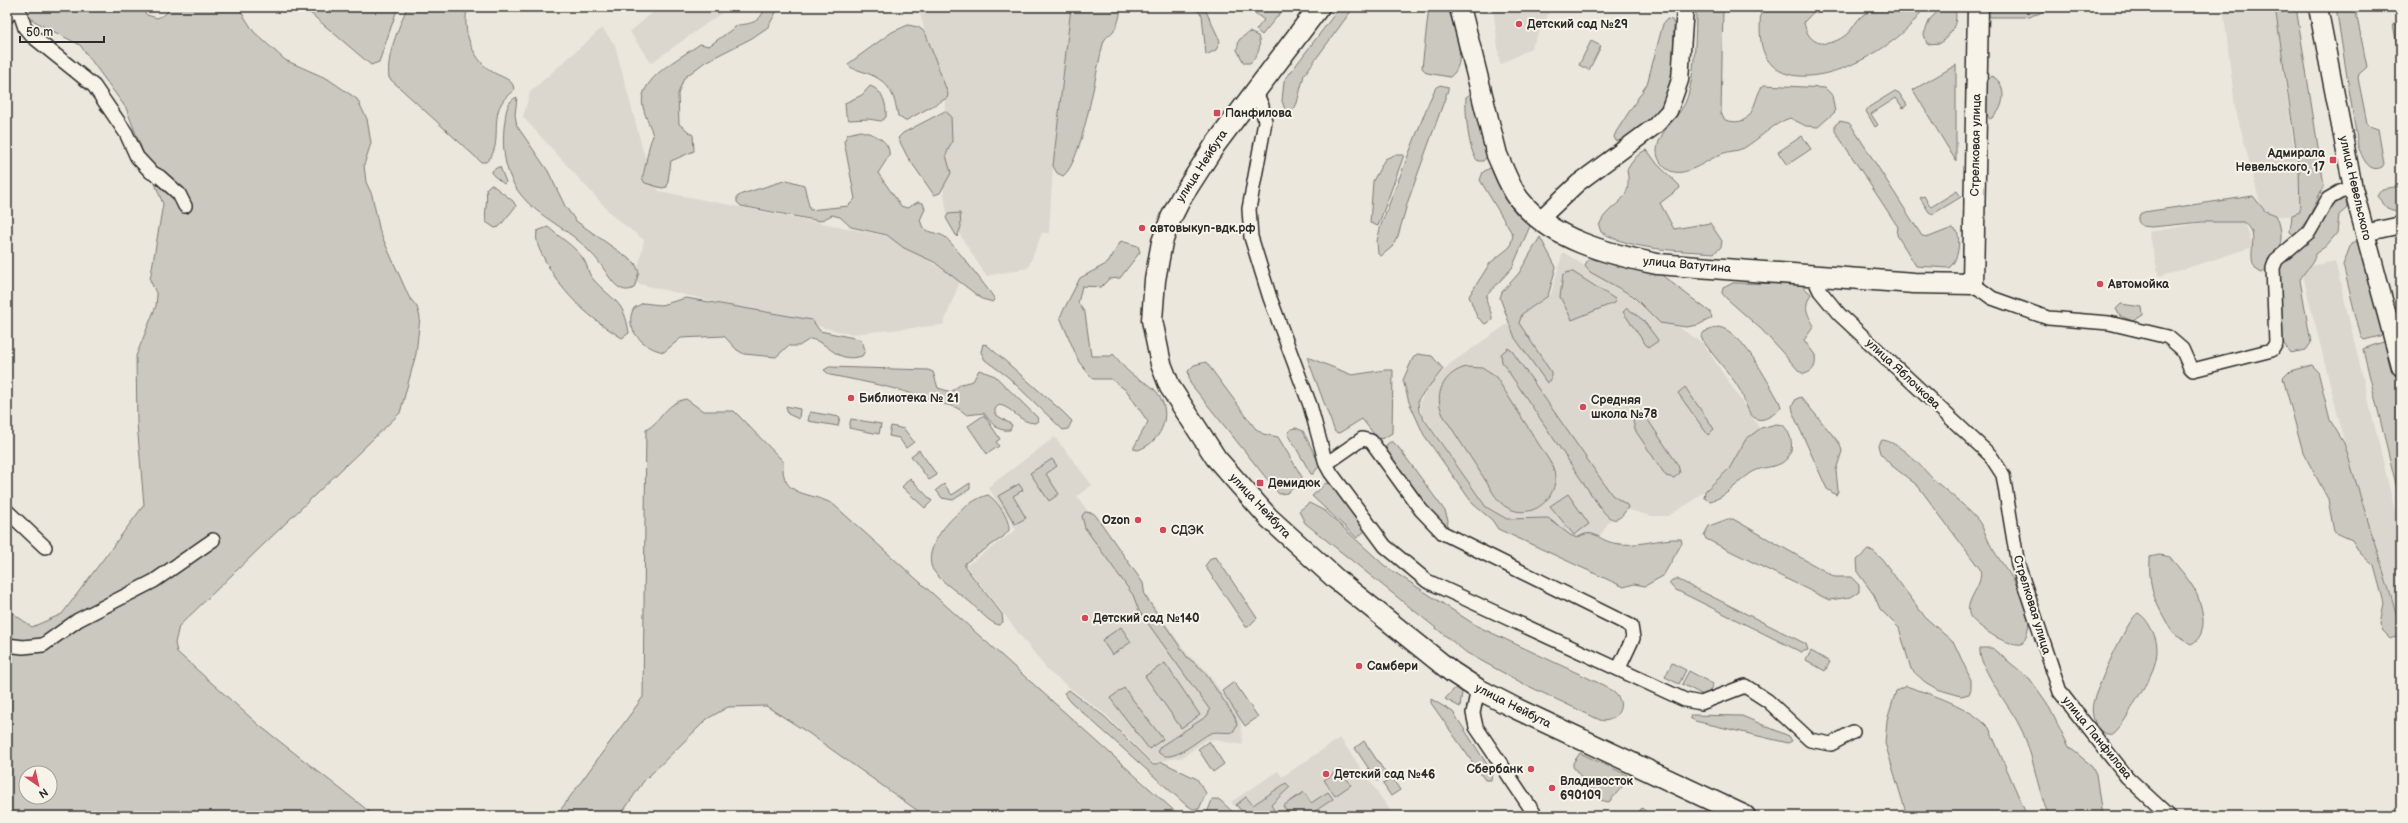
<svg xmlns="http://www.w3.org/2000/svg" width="2408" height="823" viewBox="0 0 2408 823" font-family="'Balsamiq Sans',sans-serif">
<rect width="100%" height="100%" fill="#ebe7dd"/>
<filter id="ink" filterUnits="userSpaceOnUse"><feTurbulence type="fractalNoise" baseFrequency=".025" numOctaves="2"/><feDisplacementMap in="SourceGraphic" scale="8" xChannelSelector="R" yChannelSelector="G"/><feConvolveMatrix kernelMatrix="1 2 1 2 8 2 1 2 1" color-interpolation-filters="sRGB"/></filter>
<g filter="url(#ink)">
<path fill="#dbd7ce" d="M659 7H730L651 63 630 32Z
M918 7H1071L1053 166 1049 233H1042L1028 268 986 276 947 214 943 187 945 100Z
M1493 7H1552L1531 48 1500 65Z
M2223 7H2275L2295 156 2304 190 2302 215 2279 216 2264 211 2260 203 2235 107Z
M602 28 615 45 643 151 659 191 892 237 960 281 943 325 851 334 635 283 644 240 614 217 523 117 530 92Z
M2243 216 2253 247 2159 277 2149 232Z
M1563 252 1703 343 1766 438 1691 502 1668 516H1651L1618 507 1589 554 1519 525 1485 506 1421 413 1420 402 1429 385 1451 363 1551 294Z
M2335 261 2401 536V624L2357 492 2301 268Z
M1055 437 1092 485 1077 496 1188 655 1204 668 1240 718 1243 745 1207 739 1183 757 1152 763 1106 715 1049 672 966 566 1016 530 988 487Z
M1340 738 1394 816H1244L1231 802 1278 771 1282 777Z"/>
<path fill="#cbc8bf" stroke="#7b7a75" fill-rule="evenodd" d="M12 7H139L147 15 157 18 164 15 172 7H238L254 32 285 60 328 79 357 99 367 119 371 143 364 165 366 182 372 195 380 232 409 297 417 307 420 317 416 354 400 413 179 626 175 643 177 652 260 726 375 816H7V609L32 627 62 614 144 505 137 423 136 356 156 306 157 295 150 280 163 204 126 108 80 45 41 25ZM26 773H50V797H26Z
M303 7H398L379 62 371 65Z
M407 7H468C461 29 472 58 491 71 499 77 514 78 514 90 509 94 504 98 501 104 491 122 503 148 486 162H481L389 78C386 55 399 28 407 7Z
M765 7H779L768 27 752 38 705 62 684 78 678 94 679 124 693 135 694 151 671 161 667 187 662 188 645 183 642 178C647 164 647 148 653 136 651 126 645 117 643 107 636 79 681 58 700 44L709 46 738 25C751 24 761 22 765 7Z
M1071 7H1121C1120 15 1119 23 1114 30 1110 36 1105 36 1103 44 1096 70 1082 163 1063 176L1057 173 1053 166Z
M1193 7H1204L1220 41 1216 50 1206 55 1202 15Z
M1257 7H1285L1262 35 1256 30 1264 20 1255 13Z
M1340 7H1354L1304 75 1297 103 1294 109 1286 112 1282 101 1284 81Z
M1429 7H1448C1453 27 1470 62 1450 77L1427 73 1422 68Z
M1497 7H1546L1497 10Z
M1696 7H1723L1721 113 1725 120C1758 130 1752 95 1764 85L1825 88 1832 95 1835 112 1818 127 1806 126 1790 118C1774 123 1759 139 1744 148 1738 151 1730 151 1724 153 1708 158 1684 181 1667 169 1661 165 1657 158 1657 151 1658 131 1679 118 1686 101 1695 78 1696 32 1696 7Z
M1761 7H1818L1804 22C1808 48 1830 48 1847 34 1853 29 1856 20 1863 15 1872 8 1913 4 1923 8 1906 45 1807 100 1772 65 1757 50 1760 26 1761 7Z
M1942 7H1954C1960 22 1951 33 1941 43L1927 44 1924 34 1930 19Z
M1985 7H2050L2038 14 2025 17H1991L1986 15Z
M2275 7H2296L2324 185 2308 219 2295 236 2290 232 2292 215 2300 212 2299 169Z
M2336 7H2355L2367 67 2359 74 2358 78 2367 123 2369 126 2378 129 2384 164 2382 167C2368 174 2362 156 2358 146Z
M1667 19 1672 20 1674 24C1673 52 1675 92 1655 114 1645 124 1632 132 1621 141H1616L1614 137 1616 132 1647 84 1663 24Z
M2393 24H2398L2401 57H2399Z
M908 25 918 27 925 32 948 94 947 98 905 121 898 116C893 87 886 79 858 70 854 69 850 68 848 64L892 32Z
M1249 32 1258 36C1262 47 1258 56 1250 63H1244L1237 50 1239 40Z
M1591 41 1601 46 1589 70 1579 65Z
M1956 65V161L1913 90Z
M1991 76C2009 82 2005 112 1990 119 1983 113 1983 82 1991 76Z
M1440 85 1448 87V90L1408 201 1398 236 1392 247 1381 256 1378 254 1377 241 1381 225 1429 102 1435 89Z
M870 86C883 90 887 105 886 117L881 121 868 119 849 120 846 115 845 103 862 95Z
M1895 91 1899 93 1907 105 1903 108 1896 98 1871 114 1878 125 1875 127 1866 111 1869 107Z
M1472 93 1490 154 1483 161H1478C1468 153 1465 109 1466 97Z
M517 97 515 115 517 126 548 171 565 206 576 221 635 263 639 272 634 288C618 297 608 274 601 265 598 260 593 255 589 251 570 229 539 218 521 195 504 174 501 146 505 120 506 111 507 101 517 97Z
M945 111 951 116 952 141 946 155 951 173 940 193 934 195 907 156 898 138 903 133Z
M1840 121 1849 123 1853 128 1922 236 1929 237 1952 228 1957 231C1961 242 1958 261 1949 268L1916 266 1897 235 1898 227 1835 131V125Z
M860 131C872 133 891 140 889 156L878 173 901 206 907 208 918 202 923 203 925 209 920 220 923 228C930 234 938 232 945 237 950 240 994 296 995 300L993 302 982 299 934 262 904 248 887 235 851 227 840 217 832 215 820 221 741 206 737 202V197L742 194 787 180 804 185 810 210 848 206 855 199 844 141 848 134Z
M1802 136 1811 149 1787 165 1778 152Z
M1647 150 1658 165 1679 185 1680 188 1660 203 1674 229 1710 223 1722 241 1721 247 1714 253C1678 250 1634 251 1601 232L1599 226C1608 201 1634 206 1627 170 1632 162 1638 152 1647 150Z
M1394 155H1404L1378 226 1370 223 1373 181 1385 159Z
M1495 165 1529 220 1530 226 1512 268 1487 295C1484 304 1493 311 1492 320L1485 324 1477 317 1469 296 1490 263 1510 247 1513 235 1480 180 1483 172Z
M498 167H500L506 182 504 184 493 175 492 171Z
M491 184 513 201 516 206 499 227 495 228 486 222C484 213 488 202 486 189Z
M2401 186V213L2387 208 2377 196 2382 189Z
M1957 191 1961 197 1933 214 1929 212 1920 198 1924 196 1931 207Z
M2253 196 2265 211 2276 215C2286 235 2281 261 2262 273L2258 271C2243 257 2263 235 2244 222H2202L2152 227 2142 226 2138 221 2140 214 2144 212Z
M2344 198 2346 200 2347 208 2339 215 2337 233 2326 246 2315 254C2315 264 2304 270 2300 280L2311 343 2306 350 2290 353 2283 342 2280 269 2282 264 2313 236 2331 205Z
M960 213 961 227 957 237 946 218 948 214Z
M548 227C560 238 575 246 584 260 588 266 588 274 593 279 613 302 624 299 629 333L622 338C590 318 564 296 546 262 540 251 535 243 537 231Z
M1540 237 1556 267 1548 296 1522 314 1519 323 1551 372V380L1547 383 1515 338 1500 298 1502 292 1519 273Z
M1121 241 1138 246 1140 252 1120 278 1109 279 1101 287 1082 286 1078 303 1085 313 1091 356H1111L1113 354C1120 361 1125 370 1134 376 1140 381 1149 383 1154 389 1175 410 1163 442 1138 450L1134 449V447L1148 422 1127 391 1111 379H1093L1079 362 1060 317 1080 278 1108 263Z
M2356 242 2360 243 2384 332 2380 336 2364 340 2361 337 2343 265 2351 244Z
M1593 257 1659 273 1710 312 1712 318 1698 325 1686 327 1660 323 1633 296 1590 272 1585 266 1587 261Z
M1569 272H1573L1615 299 1616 302 1572 320 1560 297 1563 274Z
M1733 283 1800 284 1811 294C1803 308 1807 313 1814 326L1804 340 1815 355C1816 365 1815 371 1804 374L1799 371 1762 330 1725 297 1722 293 1723 288Z
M686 298 812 320 820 331 859 339 863 343 865 351 862 356C835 364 830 342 810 339L799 346H788L776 357 744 354 737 350 724 336 681 338 664 352C645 349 622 329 634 308L643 303 661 305Z
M2121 304 2142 307 2143 315 2133 321 2120 316 2116 309Z
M1627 308 1643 320 1658 340 1657 342 1649 347 1646 345 1623 312Z
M1718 327C1742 330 1767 381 1779 401L1781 407C1777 413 1764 422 1757 419 1747 416 1745 399 1740 390 1729 371 1712 356 1701 337L1704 332Z
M2383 342 2389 346 2401 391V505L2363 349Z
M983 344 987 345 1063 412 1072 421 1068 429 1063 430 1008 377 985 360 981 352Z
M1508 348 1512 351 1612 495 1627 505 1628 507C1617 526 1610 521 1599 506L1502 362 1501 354Z
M1417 354 1432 356 1443 369 1418 400 1419 412 1486 507 1507 519 1548 518 1570 535 1577 538C1594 527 1596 539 1613 543 1638 548 1657 538 1681 539L1682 543 1663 576 1645 586 1634 584 1624 587 1498 529 1492 520 1473 504 1424 435 1409 402 1403 380 1413 358Z
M1307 357 1352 375 1385 370H1393L1392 433 1384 438 1378 439 1362 419 1339 433 1335 432Z
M1206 362 1255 428 1263 434 1278 437 1302 477 1301 482 1287 493 1279 494 1190 383 1188 371 1194 365Z
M2312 365 2318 371 2330 420 2344 443 2401 629 2400 635 2391 639 2383 631 2380 624 2384 603 2374 566 2360 553 2352 540 2334 532 2328 499 2303 452 2283 378 2290 371Z
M829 367 928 370 933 372 938 388 951 392 961 384 973 381 979 370 995 376 1037 417 1038 421 1035 423C1019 423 1013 407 999 405L995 409V414L1012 425 1010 430C996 432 991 422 984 413L967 415C954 404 951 407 937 402 902 389 867 382 830 375L824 370Z
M1466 367 1482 368 1496 377 1552 465C1566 497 1527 527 1501 503 1493 495 1488 484 1482 475 1469 455 1456 435 1443 415 1433 394 1444 373 1466 367Z
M1685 387 1714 429 1708 435 1678 393Z
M1801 397 1840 444 1842 451 1836 470 1838 491 1836 495 1827 489 1794 416 1792 406 1796 399Z
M686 399 703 411H734L783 461C780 500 811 490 834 505L1180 816H925L807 732 766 706 728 707 707 719 643 782 620 816H556L643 697 646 430C663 420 664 404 686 399Z
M786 406 800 409 799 419 788 414Z
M810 412 840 417 838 426 808 421Z
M984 415 1000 439 996 442 999 446 987 454 968 426Z
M1642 416 1648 420 1678 465 1680 473 1674 478 1666 476 1635 430 1633 421 1637 417Z
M851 419 881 424 879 434 849 428Z
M1776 424 1783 425C1796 439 1795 461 1774 466 1765 468 1759 468 1751 473 1737 482 1726 498 1710 501L1704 498 1705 491 1729 469 1746 439 1761 428Z
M891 426 904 429 914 442 906 448 899 438 889 436Z
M1296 428 1303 431 1320 465 1313 474H1311L1288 434 1291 429Z
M1882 440C1898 441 1921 466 1932 478 1947 492 1964 504 1977 519 1985 529 1987 541 1994 551 2010 577 2043 611 2022 644 2005 646 1983 630 1971 618 1961 601 1985 587 1980 569L1918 486 1891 465 1880 453 1878 445Z
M1390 442H1393L1399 448 1445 511 1448 520 1447 530 1424 505 1387 451 1386 445Z
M919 450 937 475 929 480 911 456Z
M1052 459 1057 466 1046 474 1059 494 1049 501 1030 473Z
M910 478 932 501 925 508 902 487Z
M970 483V489L953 500 942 498 936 490 944 484 952 495Z
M1326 483 1337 486 1367 529 1357 538 1312 496Z
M1019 484 1023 490 1013 496 1026 518 1015 524 998 496Z
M1568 494 1589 524 1574 535 1550 506Z
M988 495C997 500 1010 520 1009 530L1003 537 965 563V567L1002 614 1003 622 999 625C989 623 978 609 970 602 959 593 941 582 933 570 919 544 965 500 988 495Z
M1309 503 1325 511 1385 566 1477 626 1605 686C1609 689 1615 692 1618 697 1626 709 1613 724 1600 720L1524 684 1467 653 1305 523 1299 511Z
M1085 512 1093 513 1096 516 1143 583 1145 596 1187 657 1203 670 1235 717 1237 725 1233 732C1225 734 1216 730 1209 734 1198 739 1172 765 1159 753L1158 750 1161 746 1207 716 1210 710 1139 611 1133 595 1085 528 1082 516Z
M1728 519H1733L1835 577H1851L1859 585V592L1851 597 1829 600 1706 539 1704 535 1709 526Z
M1868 550 1873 551 1882 559 1925 617 1954 643 1971 680V689L1969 694 1961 696 1937 689 1925 682 1911 669 1899 628 1880 609 1874 595 1858 573 1857 560Z
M2159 555 2170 557C2178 567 2187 577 2193 587 2202 602 2211 635 2191 644L2175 635 2171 630C2157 605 2148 591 2150 560V557Z
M1216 557 1257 618 1248 627H1246L1205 566 1211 558Z
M1677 579 1806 644 1808 650 1801 652 1674 589 1669 583 1672 580Z
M2138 613C2145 617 2148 623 2152 630 2165 655 2150 677 2137 699 2129 712 2125 723 2113 734 2097 737 2090 716 2093 703 2096 689 2128 618 2138 613Z
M1121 627 1131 642 1112 655 1102 640Z
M1980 648H1992L2030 679 2047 703 2069 747 2092 766 2096 774 2102 816H2049C2035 785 2034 750 2017 721 2008 705 1977 664 1980 648Z
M1811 651 1830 662 1825 671 1806 660Z
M1165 663 1200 715 1181 728 1145 676Z
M1672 663 1686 670 1679 684 1665 677Z
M1689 671 1713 684 1707 697 1682 684Z
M1234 682 1258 717 1245 726 1222 691Z
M1906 686C1933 695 1969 706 1989 728L2027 816H1907L1885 743 1887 720 1896 691Z
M1124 688 1163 739 1149 749 1110 698Z
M1455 688 1460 689 1462 692 1460 707 1445 699Z
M1069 690 1105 717 1153 765 1162 762 1197 779 1206 793 1199 809H1193L1185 804 1071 702 1064 693Z
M1431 699 1453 712 1492 772 1491 780H1485L1431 703Z
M1691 715 1742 716 1789 736 1792 741 1788 743 1695 721 1690 718Z
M1209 741 1224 764 1213 772 1198 749Z
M1364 741 1387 775 1377 781 1355 748Z
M1580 753 1627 775V781L1609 802 1600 800 1573 767V763Z
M1340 769 1351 785 1335 796 1324 780Z
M1392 778 1400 790 1391 796 1383 784Z
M1286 783 1290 787 1271 805 1278 816H1269L1267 814 1264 816H1247L1236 805 1246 797 1253 805Z
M1304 792 1311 803 1328 792 1333 799 1308 816H1290L1283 806Z
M1218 799 1221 801 1237 816H1206L1212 800Z
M1642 808 1651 816H1635Z"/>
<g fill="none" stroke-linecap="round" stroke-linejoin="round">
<g stroke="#2b2b2b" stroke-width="16">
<path id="minor" d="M18 7 25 28 32 36 94 86 126 133 137 157 151 172 160 177 179 194 185 206
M7 17 13 7
M1255 90 1262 106 1265 122 1249 209 1251 237 1270 298 1310 405 1326 464 1331 473 1385 546 1427 581 1685 700 1701 703 1745 686 1768 701 1810 740 1831 744 1853 732
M1812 274 1820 291 1839 314 1990 455 2003 475 2018 565 2060 692 2127 777 2169 816
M1973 284 1992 298 2048 318 2109 323 2168 337 2182 349 2190 367 2193 370 2272 350 2276 343 2273 268 2276 260 2309 232 2328 199 2340 192 2353 188
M1326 464 1362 439 1371 441 1421 510 1443 533 1631 626 1633 638 1619 668
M7 511 45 547
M7 645 23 647 43 645 78 620 154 581 213 540
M1478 689 1473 713 1476 727 1536 816"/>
</g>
<g stroke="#2b2b2b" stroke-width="19">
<path id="tertiary" d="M1540 219 1578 183 1655 126 1669 111 1680 80 1685 7
M2364 233 2401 225"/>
</g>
<g stroke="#2b2b2b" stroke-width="21">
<path id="secondary" d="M2318 7 2353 188 2401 367"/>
</g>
<g stroke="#2b2b2b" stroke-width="23">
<path id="primary" d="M1319 7 1215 145 1181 198 1171 218 1162 242 1155 280 1152 320 1161 364 1170 387 1216 458 1269 518 1336 579 1452 672 1478 689 1517 709 1745 816
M1460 7 1497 155C1504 170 1509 186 1519 199 1551 240 1609 254 1657 264L1914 283 1973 284 1978 7"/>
</g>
<use href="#minor" stroke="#f7f3e8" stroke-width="13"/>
<use href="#tertiary" stroke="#f7f3e8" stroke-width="16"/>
<use href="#secondary" stroke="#f7f3e8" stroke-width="18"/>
<use href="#primary" stroke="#f7f3e8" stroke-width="20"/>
</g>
</g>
<g fill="#d1495b" stroke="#f7f3e8" stroke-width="1.5">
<circle cx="1519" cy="24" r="4"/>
<rect x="1213" y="109" width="8" height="8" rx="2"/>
<rect x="2329" y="156" width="8" height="8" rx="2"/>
<circle cx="1142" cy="228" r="4"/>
<circle cx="2100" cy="284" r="4"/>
<circle cx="851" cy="398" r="4"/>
<circle cx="1583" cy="407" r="4"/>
<rect x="1256" y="479" width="8" height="8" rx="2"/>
<circle cx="1138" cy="520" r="4"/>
<circle cx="1163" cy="530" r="4"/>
<circle cx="1085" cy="618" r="4"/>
<circle cx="1359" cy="666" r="4"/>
<circle cx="1531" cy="769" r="4"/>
<circle cx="1326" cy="774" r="4"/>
<circle cx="1552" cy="788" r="4"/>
</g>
<g text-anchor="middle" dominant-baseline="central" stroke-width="4" stroke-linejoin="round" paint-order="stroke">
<g font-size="12" font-weight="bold" fill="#2b2b2b" stroke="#f7f3e8" text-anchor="start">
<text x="1527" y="24">Детский сад №29</text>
<text x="1225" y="113">Панфилова</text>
<text x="2325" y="153" text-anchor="end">Адмирала<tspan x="2325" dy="14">Невельского, 17</tspan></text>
<text x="1150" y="228">автовыкуп-вдк.рф</text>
<text x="2108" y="284">Автомойка</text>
<text x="859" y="398">Библиотека № 21</text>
<text x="1591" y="400">Средняя<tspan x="1591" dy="14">школа №78</tspan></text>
<text x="1268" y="483">Демидюк</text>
<text x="1130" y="520" text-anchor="end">Ozon</text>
<text x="1171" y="530">СДЭК</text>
<text x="1093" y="618">Детский сад №140</text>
<text x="1367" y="666">Самбери</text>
<text x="1523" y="769" text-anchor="end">Сбербанк</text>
<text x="1334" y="774">Детский сад №46</text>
<text x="1560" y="781">Владивосток<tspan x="1560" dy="14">690109</tspan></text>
</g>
<g font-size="12" fill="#2b2b2b" stroke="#f7f3e8">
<text transform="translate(1976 145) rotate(-89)">Стрелковая улица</text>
<text transform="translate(1202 166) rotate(-57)">улица Нейбута</text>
<text transform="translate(2355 188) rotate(77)">улица Невельского</text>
<text transform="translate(1687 265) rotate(5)">улица Ватутина</text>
<text transform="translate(1903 374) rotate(43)">улица Яблочкова</text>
<text transform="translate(1260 506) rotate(47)">улица Нейбута</text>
<text transform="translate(2032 605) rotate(73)">Стрелковая улица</text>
<text transform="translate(1513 706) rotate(27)">улица Нейбута</text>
<text transform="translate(2097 738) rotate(51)">улица Панфилова</text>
</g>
</g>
<rect width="2408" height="823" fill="none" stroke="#f7f3e8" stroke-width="24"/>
<rect x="12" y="12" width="2384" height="799" fill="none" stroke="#2b2b2b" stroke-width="1.5" filter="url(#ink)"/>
<g transform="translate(38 785) rotate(146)"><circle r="19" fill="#f7f3e8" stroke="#a5a39c"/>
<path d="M0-3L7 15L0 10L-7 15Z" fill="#d1495b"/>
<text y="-6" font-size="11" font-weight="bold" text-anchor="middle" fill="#2b2b2b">N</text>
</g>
<path d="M20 36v6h84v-6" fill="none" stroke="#2b2b2b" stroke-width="2"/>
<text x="26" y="36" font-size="12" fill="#2b2b2b" stroke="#f7f3e8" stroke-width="3" paint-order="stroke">50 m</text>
</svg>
